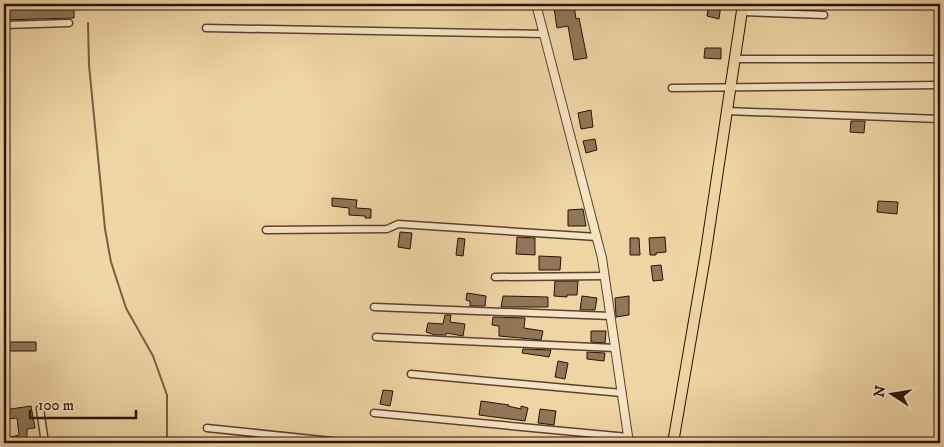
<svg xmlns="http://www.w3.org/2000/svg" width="944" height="447" viewBox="0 0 944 447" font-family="'IM FELL DW Pica',serif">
<rect width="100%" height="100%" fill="#efd4a4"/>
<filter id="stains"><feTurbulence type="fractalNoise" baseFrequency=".004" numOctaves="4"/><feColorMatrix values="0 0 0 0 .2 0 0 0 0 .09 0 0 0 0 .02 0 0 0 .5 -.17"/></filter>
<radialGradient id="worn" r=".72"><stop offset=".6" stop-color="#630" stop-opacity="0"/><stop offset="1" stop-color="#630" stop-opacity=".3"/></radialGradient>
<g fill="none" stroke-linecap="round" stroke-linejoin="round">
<path stroke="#775f44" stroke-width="2" d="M88 23 89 65 105 229 111 262 126 308 153 356 167 395V443"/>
</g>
<path fill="#8f7758" stroke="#281306" d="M30 4 68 5V8H74V18L4 20V7H31Z
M709 4H721L719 19 707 16Z
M574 5 576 19 579 18 587 58 574 60 568 26 557 28 554 8Z
M705 48H721V59L704 58Z
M591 110 593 127 581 129 578 113Z
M851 121H865L864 133 850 132Z
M595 139 597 150 586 153 583 141Z
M332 198 357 200 356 208 371 209V218H365V216L349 215V208L332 206Z
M878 201 898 202 897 214 877 212Z
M583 209 586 226H568V210Z
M400 232 412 233 410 249 398 247Z
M517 237 535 238V255L516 254Z
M665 237 666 252 656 253V255H650L649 238Z
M458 238 465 239 463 256 456 255Z
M630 238H639L640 255H630Z
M539 256 561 257 560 270H539Z
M661 265 663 280 653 281 651 266Z
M555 281H578L577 295H567V297L554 296Z
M467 293 486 296 485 306H470V301L466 300Z
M503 296 548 297V307H501Z
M582 296 597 298 595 310H580Z
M629 296V315L616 317 615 298Z
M445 315H451L450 322 465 324 463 336 446 333V335H435L426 332 428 323 443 324Z
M493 317 525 318 524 328 543 331 541 340 499 336V326L492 325Z
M591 331H606L605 343 591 342Z
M4 342H36V351H4Z
M523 349 551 350 549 357 543 356 522 353Z
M587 352 605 353 604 361 587 359Z
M558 361 568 363 565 379 555 377Z
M383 390 393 391 390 406 380 404Z
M481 401 509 405 508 406 521 409V406L528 408 525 421 479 415Z
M31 406 35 428 27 429V443H12L11 437 19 435 17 418 6 419 4 410Z
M540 409 556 411 554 425 538 423Z"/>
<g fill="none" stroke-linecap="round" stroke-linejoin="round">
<g stroke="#5a432e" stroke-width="9">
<path id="minor" d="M742 12 824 15
M4 25 69 23
M206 28 544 34
M734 59H940
M672 88 940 85
M726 111 940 119
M266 230 387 229 398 224 597 237
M495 277 605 276
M374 307 611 316
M376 337 615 348
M411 374 622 393
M40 409 45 443
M374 413 628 437
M207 428 351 443"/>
</g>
<g stroke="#5a432e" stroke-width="10">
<path id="tertiary" d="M536 4 602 258 629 443"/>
</g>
<g stroke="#281306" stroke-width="12">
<path id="primary" d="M673 443 705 257 743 4"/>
</g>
<use href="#minor" stroke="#f5e3c4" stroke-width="6"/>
<use href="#tertiary" stroke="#f5e3c4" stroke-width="8"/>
<use href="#primary" stroke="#efd4a4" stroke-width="10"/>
</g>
<rect width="944" height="447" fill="none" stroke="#efd4a4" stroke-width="20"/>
<rect x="5" y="5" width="934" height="437" fill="none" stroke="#281306" stroke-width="2.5"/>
<rect x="10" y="10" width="924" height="427" fill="none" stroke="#281306"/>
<g transform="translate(892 394) rotate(282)" stroke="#f5e3c4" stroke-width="4" paint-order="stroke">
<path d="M0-4L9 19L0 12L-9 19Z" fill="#281306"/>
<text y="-8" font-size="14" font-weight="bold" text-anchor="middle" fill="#281306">N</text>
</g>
<path d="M30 410v8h106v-8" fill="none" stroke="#281306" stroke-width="2.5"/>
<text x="38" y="410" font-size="15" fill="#281306" stroke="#f5e3c4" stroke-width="4" paint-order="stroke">100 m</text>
<rect width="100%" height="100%" filter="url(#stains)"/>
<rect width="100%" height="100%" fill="url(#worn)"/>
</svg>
